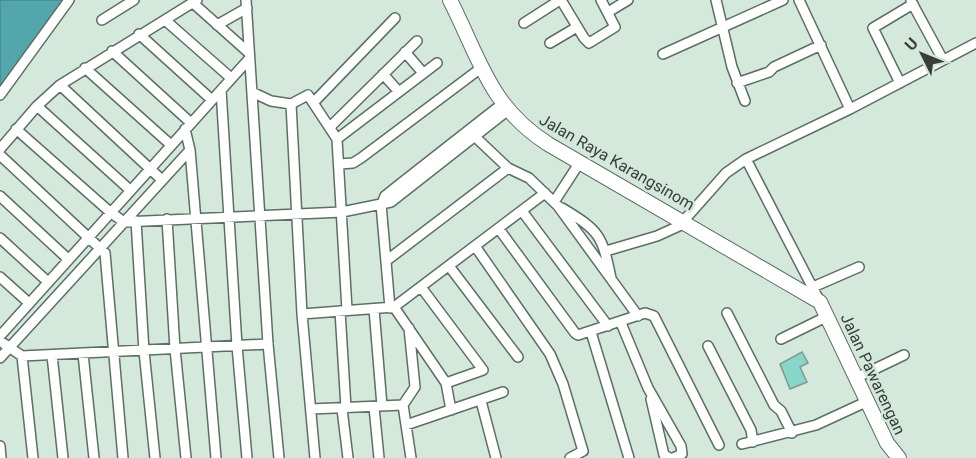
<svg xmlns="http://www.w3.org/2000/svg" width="976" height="458" viewBox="0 0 976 458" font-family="Roboto,sans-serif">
<rect width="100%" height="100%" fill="#d4e8dc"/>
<path fill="#52a7ad" stroke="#4a888a" stroke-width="1.5" d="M0 0H69L0 96Z"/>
<path fill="#86d7c7" stroke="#809792" stroke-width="1.5" d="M802 352 808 363 800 367 807 382 790 389 780 364Z"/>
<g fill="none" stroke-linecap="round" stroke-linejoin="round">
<g stroke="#5d6f64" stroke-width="12">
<path id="street" d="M246 0 268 344 279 458
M561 0 584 38 589 43 615 27 601 0
M716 0 732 67 745 101
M799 0 850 109
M911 1 943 60
M193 3 249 53
M608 12 628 0
M102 20 134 0
M165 20 231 78
M524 23 560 0
M217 25 247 8
M139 34 212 100
M550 43 577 27
M112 51 191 123
M405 52 423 73
M663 54 783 0
M85 68 171 145
M383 74 399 92
M737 83 769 72 774 67 821 45
M900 83 873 28 913 4
M60 85 162 180
M221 90 237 346 247 458
M254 93 271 101 291 104 308 95 337 139 347 310
M0 95 69 0
M314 102 395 18
M291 104 302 314 315 458
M37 106 130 190
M330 127 417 41
M16 129 110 212 124 222 342 212 391 202 507 111
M185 129 190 150 216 458
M469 131 508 168 529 178 558 206 638 316
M337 139 437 63
M0 149 37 106 60 85 197 0
M0 155 105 253 123 458
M339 164 353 163 361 158 481 68
M0 196 68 259
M383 201 385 196 400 184 502 104
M554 202 580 162
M381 204 390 308
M562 208C600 231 602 235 611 278
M522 211 608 326
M167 219 175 349 186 458
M136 221 144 351 155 458
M499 229 575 333 578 335 645 313 654 316 719 445
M0 238 48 282
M475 246 550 354 563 384 583 451 570 458
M606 251 657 236 679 226 726 173 746 159
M386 261 508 168
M449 266 518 357
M0 277 29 303
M421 287 483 370 446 383
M813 287 859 267
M820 302 746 159 850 109 976 43
M394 307 446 383 451 410
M374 309 382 406
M340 311 346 408
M727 313 774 405 781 411 792 433
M302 314 394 307 545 193
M621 323 648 388 681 446 682 454 673 458
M591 332 629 458
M0 336 249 59
M781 339 828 316
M0 341 22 356 268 344
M708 346 751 430 753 442
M83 354 94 458
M52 355 63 458
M22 356 33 458
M0 358 190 150
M858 377 904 355
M651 399 664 455 670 458
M481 401 496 458
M403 405 411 458
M374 407 379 458
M311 409 403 405 415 387 409 328
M342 409 348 458
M406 425 503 392
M742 444 816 425 868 401
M0 446 1 458"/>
</g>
<g stroke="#5d6f64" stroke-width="16">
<path id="secondary" d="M450 0C480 59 489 106 548 144L820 302 887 443 899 458"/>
</g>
<use href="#street" stroke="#fff" stroke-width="9"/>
<use href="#secondary" stroke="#fff" stroke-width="14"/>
</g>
<g text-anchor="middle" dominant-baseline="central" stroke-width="5" stroke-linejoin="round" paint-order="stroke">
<g font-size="16" fill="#373f3a" stroke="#d4e8dc">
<text transform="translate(617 162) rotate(30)">Jalan Raya Karangsinom</text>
<text transform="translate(873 374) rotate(65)">Jalan Pawarengan</text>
</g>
</g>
<g transform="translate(922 54) rotate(313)" stroke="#d4e8dc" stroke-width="4.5" paint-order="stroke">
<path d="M0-4.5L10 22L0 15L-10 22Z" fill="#373f3a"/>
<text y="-9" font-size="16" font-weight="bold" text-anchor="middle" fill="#373f3a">U</text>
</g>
</svg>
